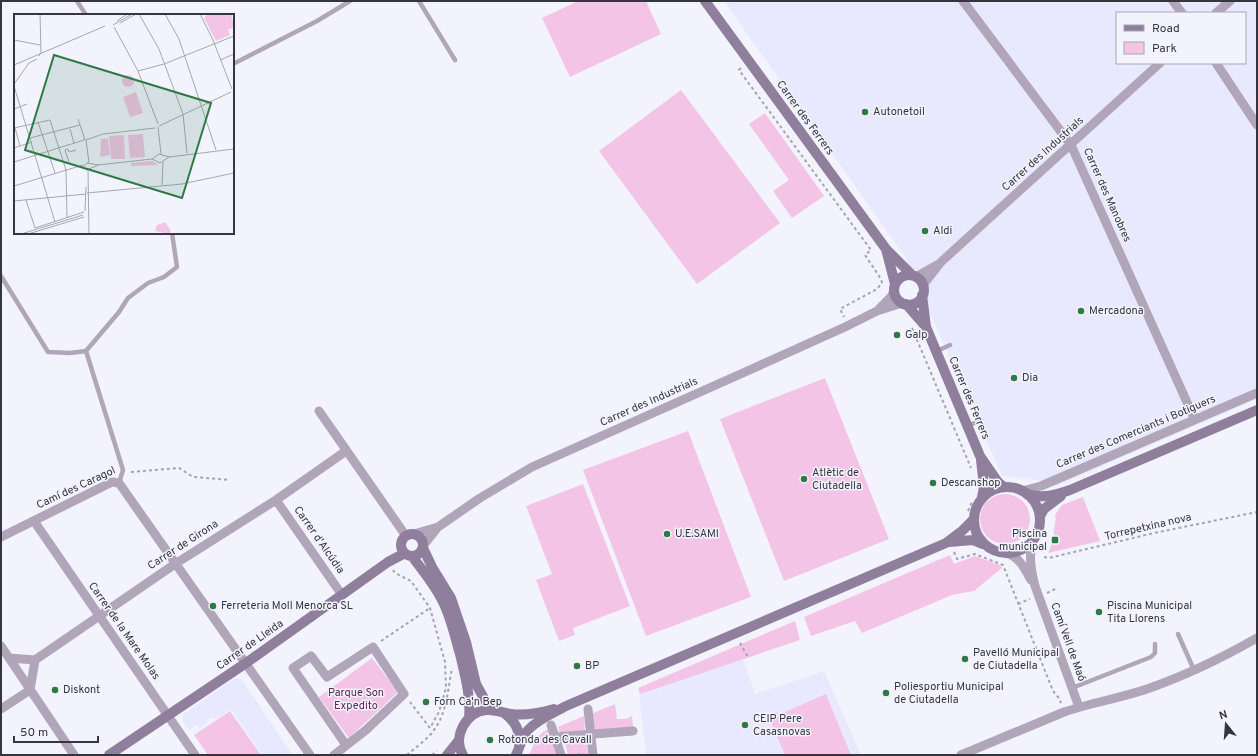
<svg xmlns="http://www.w3.org/2000/svg" width="1258" height="756" viewBox="0 0 1258 756" font-family="Overpass,sans-serif">
<rect width="100%" height="100%" fill="#f3f3fe"/>
<path fill="#e8e9fe" fill-rule="evenodd" d="M724 1H1257V399L1054 487 1034 479 1002 476 906 258ZM1117 13H1245V63H1117Z
M743 659 755 694 824 671 861 755H646L639 694Z
M235 678 242 680 293 755H262L231 709 214 720 212 717 206 721 207 723 200 729 197 725 189 730 182 720 184 714Z"/>
<path fill="#f3c4e6" d="M578 1H646L661 34 570 77 542 18Z
M681 90 780 223 697 284 599 151Z
M765 113 824 196 792 218 773 191 789 180 749 124Z
M825 378 889 539 784 581 720 419Z
M688 431 751 597 646 636 583 470Z
M583 484 630 606 573 628 575 635 559 641 536 580 552 574 526 506Z
M980 519a25 25 0 1 1 50 0a25 25 0 1 1-50 0Z
M1083 497 1100 541 1048 553 1052 544 1056 545 1058 536 1054 535C1053 528 1057 521 1055 515L1062 505Z
M950 555 954 564 975 556 1000 565 1002 568 974 591 952 595 862 633 855 621 811 636 804 617Z
M795 621 800 640 640 694 638 688Z
M372 658 398 692 349 738 319 697Z
M826 694 851 755H785L768 716 777 712 778 715Z
M615 704 617 719H626L632 716 633 727 594 730 593 713Z
M230 711 261 755H208L194 735Z
M584 716 585 732 560 735 558 727Z
M548 729 556 755H529C534 745 536 734 548 729Z
M587 740 588 755H568L565 743Z"/>
<g fill="none" stroke-linecap="round" stroke-linejoin="round">
<path stroke="#a4a4af" stroke-width="2" stroke-dasharray="3 3" stroke-linecap="butt" d="M741 68 739 70 871 250 865 255 881 279 882 283 877 289 840 309 844 317
M912 328 971 468
M131 472 179 468 193 477 230 480
M968 511 972 502
M954 552 957 559 975 554 1003 565 1053 691 1058 697 1061 703
M1044 557 1049 558 1154 533 1257 512
M393 570 395 573 411 581 430 608 445 662 446 688 439 712 430 728 410 702
M1047 593 1055 589
M1018 604 1030 599
M381 641 430 608
M740 643 748 657
M407 755C416 747 428 739 434 730 447 713 448 688 452 668
M432 755 437 751
M577 755 583 753"/>
<path stroke="#b0a5b9" stroke-width="4.5" d="M77 1 86 15
M419 1 455 60
M233 64 317 21 350 1
M1 276 48 352 70 353 86 351
M937 351 950 345
M968 426 981 420
M119 483 123 470 86 351 119 312 128 298 148 283 164 277 177 267 172 233
M1178 634 1194 670
M1072 688 1151 657 1155 653V644"/>
<path stroke="#b0a5b9" stroke-width="9" d="M963 1 1071 145 1195 420
M1173 1 1182 13
M1216 13 1230 1
M1216 63 1257 125
M916 277 937 265
M923 285 941 262 1160 63
M879 309 891 297 894 291
M319 411 406 536
M1022 491 1041 486 1257 393
M276 500 342 595
M34 521 195 755
M414 534 438 527
M1 537 112 482 119 483 310 755
M1033 540C1028 554 1031 571 1035 586L1079 707
M423 546 438 527 480 498 532 467 754 368 845 327 877 311 902 303
M1006 553C1019 556 1025 569 1031 580
M1 646 74 755
M9 658 35 660 175 564 276 500 346 451
M1 709 30 690 35 660
M588 709 593 755
M551 725 561 755
M555 737 633 731
M334 755 366 730 404 694 373 647 327 677 311 656 293 668 346 745
M961 755 1064 712C1091 703 1120 698 1147 689 1185 676 1222 658 1257 638"/>
<path stroke="#8f7f9c" stroke-width="10" d="M705 1 886 249 912 275
M886 249 895 284
M894 290a15 15 0 1 1 30 0a15 15 0 1 1-30 0Z
M922 295 926 327 980 456 998 482 1004 487
M906 304 926 327
M981 460 984 487 982 497
M974 520a33 33 0 1 1 66 0a33 33 0 1 1-66 0Z
M1028 494C1042 499 1056 495 1070 490L1257 410
M1040 516 1044 509 1061 496
M401 545a11 11 0 1 1 22 0a11 11 0 1 1-22 0Z
M949 542 973 540 983 544
M423 548 432 567 451 598 466 642 476 684 486 702 493 710
M412 556C422 570 435 585 443 602 451 618 455 637 460 654 465 676 471 696 469 718
M504 713C515 721 521 731 519 745
M109 755 246 663 388 562 405 553
M447 755 459 740
M463 755C452 737 466 712 486 710 495 709 502 713 511 714 525 716 540 713 554 709
M516 755C520 747 522 737 528 730 538 719 554 713 566 706L946 543 962 531 973 520"/>
</g>
<g fill="#2f7946" stroke="#f3f3fe" stroke-width="1.5">
<circle cx="865" cy="112" r="4"/>
<circle cx="925" cy="231" r="4"/>
<circle cx="1081" cy="311" r="4"/>
<circle cx="897" cy="335" r="4"/>
<circle cx="1014" cy="378" r="4"/>
<circle cx="804" cy="479" r="4"/>
<circle cx="933" cy="483" r="4"/>
<circle cx="667" cy="534" r="4"/>
<rect x="1051" y="536" width="8" height="8" rx="2"/>
<circle cx="213" cy="606" r="4"/>
<circle cx="1099" cy="612" r="4"/>
<circle cx="965" cy="659" r="4"/>
<circle cx="577" cy="666" r="4"/>
<circle cx="55" cy="690" r="4"/>
<circle cx="886" cy="693" r="4"/>
<circle cx="426" cy="702" r="4"/>
<circle cx="745" cy="725" r="4"/>
<circle cx="490" cy="740" r="4"/>
</g>
<g text-anchor="middle" dominant-baseline="central" stroke-width="3" stroke-linejoin="round" paint-order="stroke">
<g font-size="11" fill="#353540" stroke="#f3f3fe" text-anchor="start">
<text x="873" y="112">Autonetoil</text>
<text x="933" y="231">Aldi</text>
<text x="1089" y="311">Mercadona</text>
<text x="905" y="335">Galp</text>
<text x="1022" y="378">Dia</text>
<text x="812" y="473">Atlètic de<tspan x="812" dy="13">Ciutadella</tspan></text>
<text x="941" y="483">Descanshop</text>
<text x="675" y="534">U.E.SAMI</text>
<text x="1047" y="534" text-anchor="end">Piscina<tspan x="1047" dy="13">municipal</tspan></text>
<text x="221" y="606">Ferreteria Moll Menorca SL</text>
<text x="1107" y="606">Piscina Municipal<tspan x="1107" dy="13">Tita Llorens</tspan></text>
<text x="973" y="653">Pavelló Municipal<tspan x="973" dy="13">de Ciutadella</tspan></text>
<text x="585" y="666">BP</text>
<text x="894" y="687">Poliesportiu Municipal<tspan x="894" dy="13">de Ciutadella</tspan></text>
<text x="63" y="690">Diskont</text>
<text x="434" y="702">Forn Ca'n Bep</text>
<text x="753" y="719">CEIP Pere<tspan x="753" dy="13">Casasnovas</tspan></text>
<text x="498" y="740">Rotonda des Cavall</text>
</g>
<g font-size="11" fill="#353540" stroke="#f3f3fe">
<text transform="translate(805 118) rotate(54)">Carrer des Ferrers</text>
<text transform="translate(1043 154) rotate(-42)">Carrer des Industrials</text>
<text transform="translate(1107 195) rotate(66)">Carrer des Manobres</text>
<text transform="translate(969 398) rotate(67)">Carrer des Ferrers</text>
<text transform="translate(649 402) rotate(-24)">Carrer des Industrials</text>
<text transform="translate(1136 432) rotate(-23)">Carrer des Comerciants i Botiguers</text>
<text transform="translate(76 488) rotate(-25)">Camí des Caragol</text>
<text transform="translate(1148 527) rotate(-13)">Torrepetxina nova</text>
<text transform="translate(319 540) rotate(55)">Carrer d'Alcúdia</text>
<text transform="translate(183 545) rotate(-33)">Carrer de Girona</text>
<text transform="translate(124 631) rotate(55)">Carrer de la Mare Molas</text>
<text transform="translate(1068 642) rotate(70)">Camí Vell de Maó</text>
<text transform="translate(250 645) rotate(-35)">Carrer de Lleida</text>
</g>
<g font-size="11" fill="#5d2651" stroke="#f3f3fe">
<text x="356" y="693">Parque Son<tspan x="356" dy="13">Expedito</tspan></text>
</g>
</g>
<g transform="translate(14 14)">
<rect width="220" height="220" fill="#f3f3fe"/>
<path d="M194 0H217L220 13 214 16 216 21 202 27 190 4ZM108 67a6 6 0 1 1 12 0a6 6 0 1 1-12 0ZM122 78 129 99 116 103 109 83ZM129 120 131 143 116 144 114 121ZM110 121 111 145H97L95 122ZM94 124 96 141 86 143 87 125ZM138 147 144 151 117 152V149ZM151 208 157 217 155 220 141 217 143 211Z" fill="#f3c4e6"/>
<path fill="none" stroke="#a7a7b2" stroke-width="1" d="M125 0 145 35 169 100 173 139M151 0 165 25 202 136M186 0 199 26 218 75M103 7 113 0M106 9 122 0M99 11 118 0M100 13 124 57 144 110M0 26 26 31M25 42 27 38 26 0M206 46 220 40M0 51 91 12M124 57 150 50 220 22M0 70 15 49 23 45M0 72 41 208M0 95 13 90M64 105 71 126 70 124M24 108 41 159M145 112 217 78M144 113 147 140M0 114 36 106 52 156 53 204M1 114 6 132M56 115 60 129M16 124 66 111M72 126 89 120 141 114M72 126 75 149M0 134 18 128M138 145 146 149 155 143 220 135M0 148 70 126M55 148 51 136 54 135 55 138 62 136M84 151 73 149 69 153 73 156 84 151 138 145 145 140 155 143M74 157 75 220M148 171 149 148M0 172 69 151M73 179 168 170 220 159M12 186 21 214 70 198M0 187 72 180M71 197 72 173M7 220 69 201M14 220 70 203"/>
<path fill="#2f7946" fill-opacity="0.15" stroke="#2f7946" stroke-width="2" d="M40 41 197 89 168 184 11 136Z"/>
<rect width="220" height="220" fill="none" stroke="#353540" stroke-width="2"/>
</g>
<rect width="1258" height="756" fill="none" stroke="#353540" stroke-width="4"/>
<rect x="1116" y="12" width="130" height="52" fill="#f3f3fe" stroke="#a7a7b2"/>
<rect x="1124" y="25" width="20" height="6" fill="#8f7f9c" stroke="#a7a7b2"/>
<text x="1152" y="32" font-size="12" fill="#353540">Road</text>
<rect x="1124" y="42" width="20" height="12" fill="#f3c4e6" stroke="#a7a7b2"/>
<text x="1152" y="52" font-size="12" fill="#353540">Park</text>
<g transform="translate(1226 724) rotate(343)" stroke="#f3f3fe" stroke-width="3" paint-order="stroke">
<path d="M0-3L7 15L0 10L-7 15Z" fill="#353540"/>
<text y="-6" font-size="11" font-weight="bold" text-anchor="middle" fill="#353540">N</text>
</g>
<path d="M14 736v6h84v-6" fill="none" stroke="#353540" stroke-width="2"/>
<text x="20" y="736" font-size="12" fill="#353540" stroke="#f3f3fe" stroke-width="3" paint-order="stroke">50 m</text>
</svg>
